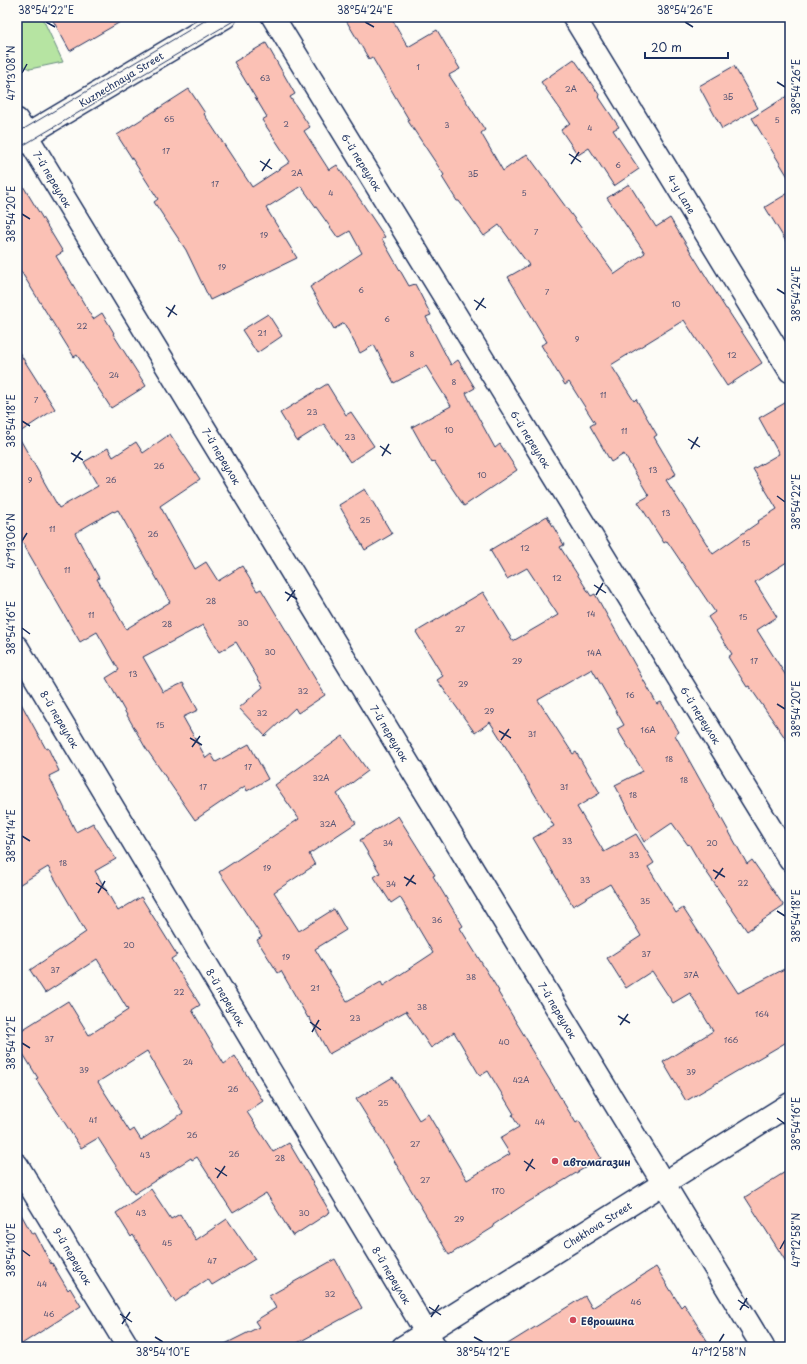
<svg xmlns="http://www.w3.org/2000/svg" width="807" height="1364" viewBox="0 0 807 1364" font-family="'Playpen Sans',sans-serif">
<rect width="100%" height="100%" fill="#fdfcf7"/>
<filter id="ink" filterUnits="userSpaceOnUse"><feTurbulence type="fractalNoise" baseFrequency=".025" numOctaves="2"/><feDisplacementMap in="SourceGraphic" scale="8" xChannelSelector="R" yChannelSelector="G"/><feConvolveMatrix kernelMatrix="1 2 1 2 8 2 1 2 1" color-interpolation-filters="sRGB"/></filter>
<g filter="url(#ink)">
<path fill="#b6e4a2" stroke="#688a80" d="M17 17H42L63 62 30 69 17 63Z"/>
<path fill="#fbc1b5" stroke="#1b2f5e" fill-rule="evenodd" d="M51 17H129L70 51Z
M344 17H391L408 47 437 30 460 69 449 75 485 130 481 133 503 171 527 154 615 274 645 253 607 198 629 184 656 227 670 218 726 309H727L762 363 727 386 684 320 611 365 634 401 636 399 657 435 654 437 676 474 666 480 713 554 759 522 758 521 777 509 753 469 779 454 759 418 790 400V560L755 582 777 617 757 630 790 682V745L749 686 747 687 728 657 732 654 708 617 715 612 667 541 664 543 638 502 649 496 624 454 611 462 590 426 595 423 569 382 565 385 541 345 547 342 508 277 529 265 499 225 484 236 459 201H457L442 177 444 175 408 121 409 120 372 57 369 59Z
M266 43 295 94 290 97 310 127 304 131 329 170 337 165 385 237 382 239 409 286 415 284 431 315 426 317 451 365 458 360 475 388 466 393 478 417 495 448 500 444 517 470 464 506 434 461 432 463 412 427 451 406 426 366 394 383 374 345 360 353 344 323 334 329 310 287 362 253 350 231 338 238 301 186 266 208 297 258 210 300 186 250 154 202 158 199 117 135 189 89 205 113 204 114 252 187 290 162 262 120 267 117 234 62Z
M574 59 600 96 599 97 619 127 613 130 639 169 614 186 589 148 578 155 561 130 570 123 541 82Z
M734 66 758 108 722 129 699 86Z
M790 94V180L752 118Z
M17 176 63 252 56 256 93 319 102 313 114 333 113 334 146 386 111 408 77 355 74 357 17 265Z
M790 192V248L765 207Z
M268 314 282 336 257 353 242 330Z
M17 349 55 409 17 434 59 508 98 486 84 462 108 448 113 457 136 442 143 453 170 434 200 479 160 506 195 569 206 562 218 581 242 566 257 591 261 589 325 695 298 713 295 708 265 736 239 708 263 687 236 642 219 652 203 625 143 657 163 692 183 683 198 710 183 717 206 758 211 754 216 762 249 744 268 779 247 791 245 786 195 820 145 747 106 678 119 670 97 632 80 642 17 533ZM118 510 170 602 126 629 97 579 99 578 75 533 113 511 114 512Z
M327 384 346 415 351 412 374 446 350 462 324 424 297 441 280 413Z
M365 489 392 534 365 550 339 505Z
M547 516 564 545 560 547 591 596 595 594 657 704 661 702 679 732 675 735 747 864 752 860 784 906 747 931 699 861 689 844 688 845 672 823 644 842 615 785 643 771 617 729 624 725 592 669 538 700 573 754 576 752 600 793 577 807 604 852 636 834 654 863 648 867 676 913 683 908 738 993 790 966V1040L686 1101 663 1062 713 1031 690 993 673 1003 652 971 626 988 607 958 641 936 610 884 573 906 533 838 554 826 517 765 490 722 475 733 437 680 443 676 416 632 483 592 513 641 558 615 527 568 507 579 490 550Z
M17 696 46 749 48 748 59 771 49 776 76 832 93 823 116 859 95 871 118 911 141 897 177 955 171 959 200 1005 192 1010 224 1064 235 1056 263 1101 247 1112 273 1152 289 1143 330 1212 293 1236 266 1193 233 1213 197 1157 192 1160 191 1158 134 1194 98 1138 81 1148 36 1079 38 1078 17 1044V1033L68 1001 89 1035 128 1010 97 959 45 993 30 970 86 932 48 867 17 886ZM147 1051 183 1113 141 1140 134 1129 130 1132 98 1082Z
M343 736 368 771 337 794 356 823 309 854 315 865 274 892 299 931 334 909 346 930 315 949 347 1001 381 982 383 986 433 953 400 897 391 903 374 877 380 873 360 840 398 816 435 875 433 876 463 926 460 928 499 991 498 992 530 1045 529 1046 576 1123 579 1121 601 1158 525 1204 493 1225 494 1227 449 1255 375 1128H374L356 1099 393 1077 419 1120 428 1114 467 1180 510 1154 500 1138 519 1127 512 1115 514 1114 488 1071 480 1076 454 1032 431 1048 406 1011 329 1054 309 1017 308 1018 281 971 278 973 257 940 262 937 219 872 299 819 275 785Z
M790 1169V1268L745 1197Z
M151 1189 171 1219 180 1214 196 1240 227 1219 255 1259 212 1285 208 1279 175 1302 133 1235 131 1237 116 1213Z
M17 1207 32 1234 35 1233 51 1264 52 1263 68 1290 70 1288 81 1306 17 1347Z
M335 1259 362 1308 290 1347H219L259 1327 255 1321 276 1308 269 1296Z
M656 1267 681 1307 684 1304 711 1347H503L585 1296 592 1308Z"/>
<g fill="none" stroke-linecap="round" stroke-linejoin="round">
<g stroke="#1b2f5e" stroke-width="25">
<path id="street" d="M273 17 790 860
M574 17 790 371
M17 120 763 1347
M17 141 225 17
M17 647 435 1347
M17 1165 128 1347"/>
</g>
<g stroke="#1b2f5e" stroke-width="25">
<path id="secondary" d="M403 1347 790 1104"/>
</g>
<use href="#street" stroke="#fdfcf7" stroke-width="22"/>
<use href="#secondary" stroke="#fdfcf7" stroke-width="22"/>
<path stroke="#1b2f5e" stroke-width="1" d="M17 133 211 17
M17 149 240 17"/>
</g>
</g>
<path fill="none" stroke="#1b2f5e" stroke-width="1.5" d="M46 22 55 27M365 22 374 27M685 22 693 27M22 73 27 64M777 82 785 87M569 154 581 162M260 161 272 169M571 164 579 152M262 171 270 159M22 214 30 219M777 289 785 294M474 300 486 308M166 307 177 315M476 310 484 298M168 317 175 305M22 421 30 426M688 439 700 447M380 446 391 454M691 449 698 437M71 453 83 460M382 456 389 444M73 462 81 451M777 496 785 502M22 541 27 533M594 585 606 593M285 592 297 599M596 595 603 583M287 601 295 590M22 628 30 634M777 704 785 709M499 731 511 738M190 738 202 745M501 740 509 729M192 747 200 736M22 836 30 841M713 870 725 877M404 877 416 884M715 879 723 868M96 883 107 891M406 886 414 875M98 893 105 881M777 911 785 916M618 1016 630 1023M310 1022 321 1030M620 1025 628 1014M312 1032 319 1020M22 1043 30 1048M777 1118 785 1124M524 1161 535 1169M215 1168 227 1176M526 1171 533 1159M217 1178 225 1166M780 1249 785 1240M22 1250 30 1256M738 1300 749 1308M429 1307 441 1315M740 1310 747 1298M120 1314 132 1322M431 1317 439 1305M122 1324 130 1312M155 1337 163 1342M474 1337 483 1342M719 1342 724 1334"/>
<g fill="#d1495b" stroke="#fdfcf7" stroke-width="1.5">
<circle cx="555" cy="1161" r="4"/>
<circle cx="573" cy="1320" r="4"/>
</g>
<g text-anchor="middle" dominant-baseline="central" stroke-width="3" stroke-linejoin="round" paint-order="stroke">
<g font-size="8" fill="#535474">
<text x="418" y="67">1</text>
<text x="265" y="78">63</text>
<text x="571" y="89">2А</text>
<text x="728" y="97">3Б</text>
<text x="169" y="119">65</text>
<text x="777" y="120">5</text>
<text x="286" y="124">2</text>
<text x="447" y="125">3</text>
<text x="590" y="128">4</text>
<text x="166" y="151">17</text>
<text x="618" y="165">6</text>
<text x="297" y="173">2А</text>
<text x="473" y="174">3Б</text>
<text x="215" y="184">17</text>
<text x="331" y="193">4</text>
<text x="524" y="193">5</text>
<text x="536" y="232">7</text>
<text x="264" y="235">19</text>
<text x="222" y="267">19</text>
<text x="361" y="290">6</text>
<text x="547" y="292">7</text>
<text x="676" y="304">10</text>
<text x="387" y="319">6</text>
<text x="82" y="326">22</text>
<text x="262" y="333">21</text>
<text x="577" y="339">9</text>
<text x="412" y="354">8</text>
<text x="732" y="355">12</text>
<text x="114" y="375">24</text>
<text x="454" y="382">8</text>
<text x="603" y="395">11</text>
<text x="36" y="400">7</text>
<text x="312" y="412">23</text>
<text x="449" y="430">10</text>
<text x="624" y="431">11</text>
<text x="350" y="437">23</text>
<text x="159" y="466">26</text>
<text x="653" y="470">13</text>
<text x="482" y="475">10</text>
<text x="30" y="480">9</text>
<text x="111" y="480">26</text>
<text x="666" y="513">13</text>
<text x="365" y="520">25</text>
<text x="52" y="529">11</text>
<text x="153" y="534">26</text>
<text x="746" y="543">15</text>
<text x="525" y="548">12</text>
<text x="67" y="570">11</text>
<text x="557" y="578">12</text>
<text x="211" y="601">28</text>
<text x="591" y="614">14</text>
<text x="91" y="615">11</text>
<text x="743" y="617">15</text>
<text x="243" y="623">30</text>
<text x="167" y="624">28</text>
<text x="460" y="629">27</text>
<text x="270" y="652">30</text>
<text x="594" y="653">14А</text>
<text x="517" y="661">29</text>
<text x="754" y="661">17</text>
<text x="133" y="674">13</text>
<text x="463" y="684">29</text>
<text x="303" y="691">32</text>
<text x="630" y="695">16</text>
<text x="489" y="711">29</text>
<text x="262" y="713">32</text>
<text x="160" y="725">15</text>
<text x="648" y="730">16А</text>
<text x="532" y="734">31</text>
<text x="669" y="759">18</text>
<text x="248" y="767">17</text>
<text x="321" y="778">32А</text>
<text x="684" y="780">18</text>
<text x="203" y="787">17</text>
<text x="564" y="787">31</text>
<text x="633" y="795">18</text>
<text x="328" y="824">32А</text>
<text x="567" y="841">33</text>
<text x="388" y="843">34</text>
<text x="712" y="843">20</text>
<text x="634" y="855">33</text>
<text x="63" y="863">18</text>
<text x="267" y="868">19</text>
<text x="585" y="880">33</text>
<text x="743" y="883">22</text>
<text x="391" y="884">34</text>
<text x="645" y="901">35</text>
<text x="437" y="920">36</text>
<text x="129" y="945">20</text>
<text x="646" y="954">37</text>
<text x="286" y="957">19</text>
<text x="55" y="970">37</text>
<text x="691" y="975">37А</text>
<text x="471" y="977">38</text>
<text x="315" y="988">21</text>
<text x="179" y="992">22</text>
<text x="422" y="1007">38</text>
<text x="762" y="1014">164</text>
<text x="355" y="1018">23</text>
<text x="49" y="1039">37</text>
<text x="731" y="1040">166</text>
<text x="504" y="1042">40</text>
<text x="188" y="1062">24</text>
<text x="84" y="1070">39</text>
<text x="691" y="1072">39</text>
<text x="521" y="1080">42А</text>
<text x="233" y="1089">26</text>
<text x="383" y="1103">25</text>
<text x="93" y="1120">41</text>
<text x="540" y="1122">44</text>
<text x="192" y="1135">26</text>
<text x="415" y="1144">27</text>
<text x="234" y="1154">26</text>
<text x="145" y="1155">43</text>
<text x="280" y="1158">28</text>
<text x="425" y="1180">27</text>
<text x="498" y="1191">170</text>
<text x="141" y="1213">43</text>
<text x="304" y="1213">30</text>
<text x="459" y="1219">29</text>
<text x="167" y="1243">45</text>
<text x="212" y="1261">47</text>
<text x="42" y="1284">44</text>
<text x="330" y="1294">32</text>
<text x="636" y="1302">46</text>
<text x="49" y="1314">46</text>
</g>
<g font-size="10" fill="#1b2f5e" stroke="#fdfcf7">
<text transform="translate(121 79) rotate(-31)">Kuznechnaya Street</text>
<text transform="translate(362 162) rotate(58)">6-й переулок</text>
<text transform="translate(53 179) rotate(59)">7-й переулок</text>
<text transform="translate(682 194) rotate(59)">4-y Lane</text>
<text transform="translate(531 439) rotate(58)">6-й переулок</text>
<text transform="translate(222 456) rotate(59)">7-й переулок</text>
<text transform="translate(701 715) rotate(58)">6-й переулок</text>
<text transform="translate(60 719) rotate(59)">8-й переулок</text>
<text transform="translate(390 733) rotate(59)">7-й переулок</text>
<text transform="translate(226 997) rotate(59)">8-й переулок</text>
<text transform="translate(558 1010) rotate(59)">7-й переулок</text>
<text transform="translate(597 1225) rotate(-32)">Chekhova Street</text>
<text transform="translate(73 1256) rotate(59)">9-й переулок</text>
<text transform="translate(392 1275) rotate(59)">8-й переулок</text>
</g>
<g font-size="10" font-weight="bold" fill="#1b2f5e" stroke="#fdfcf7" text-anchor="start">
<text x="563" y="1161">автомагазин</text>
<text x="581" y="1320">Еврошина</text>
</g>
</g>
<rect width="807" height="1364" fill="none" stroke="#fdfcf7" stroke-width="44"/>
<path d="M645 52v6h83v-6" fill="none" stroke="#1b2f5e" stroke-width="2"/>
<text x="651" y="52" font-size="12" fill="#1b2f5e" stroke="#fdfcf7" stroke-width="3" paint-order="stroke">20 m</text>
<rect x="22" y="22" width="763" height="1320" fill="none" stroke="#1b2f5e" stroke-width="1.5"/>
<g font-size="10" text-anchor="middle" fill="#1b2f5e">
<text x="46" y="14">38°54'22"E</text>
<text x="365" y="14">38°54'24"E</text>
<text x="685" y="14">38°54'26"E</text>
<text transform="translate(11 73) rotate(-90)" y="4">47°13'08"N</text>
<text transform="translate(796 87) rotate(-90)" y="4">38°54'26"E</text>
<text transform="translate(11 214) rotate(-90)" y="4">38°54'20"E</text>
<text transform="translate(796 294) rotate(-90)" y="4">38°54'24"E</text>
<text transform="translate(11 421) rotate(-90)" y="4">38°54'18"E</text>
<text transform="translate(796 502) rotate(-90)" y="4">38°54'22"E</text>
<text transform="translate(11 541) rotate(-90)" y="4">47°13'06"N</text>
<text transform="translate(11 628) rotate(-90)" y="4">38°54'16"E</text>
<text transform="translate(796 709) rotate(-90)" y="4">38°54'20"E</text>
<text transform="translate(11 836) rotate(-90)" y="4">38°54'14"E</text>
<text transform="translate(796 916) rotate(-90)" y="4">38°54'18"E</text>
<text transform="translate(11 1043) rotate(-90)" y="4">38°54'12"E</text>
<text transform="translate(796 1124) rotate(-90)" y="4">38°54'16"E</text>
<text transform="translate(796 1240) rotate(-90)" y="4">47°12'58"N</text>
<text transform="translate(11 1250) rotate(-90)" y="4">38°54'10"E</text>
<text x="163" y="1356">38°54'10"E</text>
<text x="483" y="1356">38°54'12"E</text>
<text x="719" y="1356">47°12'58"N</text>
</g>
</svg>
